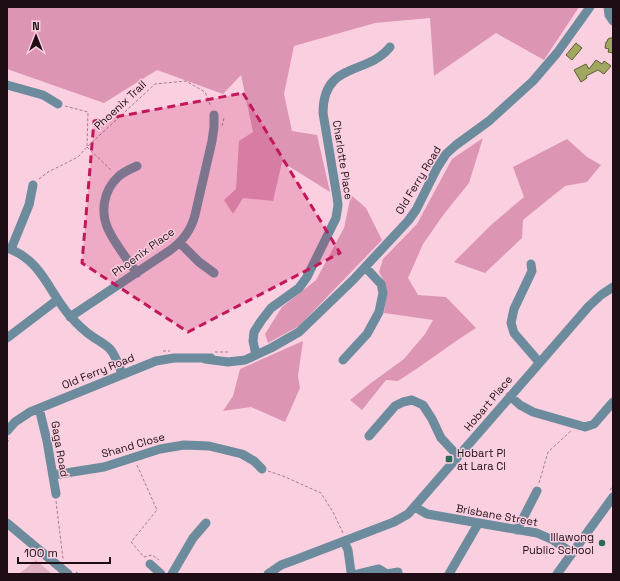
<svg xmlns="http://www.w3.org/2000/svg" width="620" height="581" viewBox="0 0 620 581" font-family="'Space Grotesk',sans-serif">
<rect width="100%" height="100%" fill="#fad0e1"/>
<path fill="#e0aec2" d="M36 560 52 574H19Z"/>
<path fill="#dd95b4" d="M7 7H579L544 60 496 33 434 76 430 18 375 23 294 46 284 94 292 131 317 135 330 192 282 162 273 201 243 198 233 214 224 200 236 189 239 141 253 132 241 75 223 94 157 70 104 103 7 69Z
M483 138 469 183 444 214 423 244 408 278 418 295 446 297 476 328C449 345 425 364 398 381L386 380 362 410 350 400 371 383 404 359 425 334 433 320 384 313C387 294 389 289 379 272L383 259 417 224 452 159Z
M567 139 587 157 601 165 587 182 565 186 523 220 522 238 485 273 454 262 491 225 524 197 513 167Z
M351 195 366 208 382 240 299 326 268 343 265 334 282 307 316 280 344 228Z
M303 341 298 376 300 388 285 422 251 407 223 411 233 396 240 369Z"/>
<path fill="#a2a760" stroke="#5a5d30" d="M610 38H613V53L608 52 609 49 605 48 606 42H607L608 39Z
M576 43 582 48 572 60 566 55Z
M596 60 602 64 604 61 611 66 604 74 598 70 586 76 587 78 581 82 574 70 586 64 589 69Z"/>
<g fill="none" stroke-linecap="round" stroke-linejoin="round">
<path stroke="#9e7e8b" stroke-width="1" stroke-dasharray="3 2" stroke-linecap="butt" d="M65 106 88 112 87 147
M222 126 224 118
M87 147 112 171
M39 179 48 172 78 157 87 147 155 84 186 81 205 92 211 107
M163 351H170
M215 352H229V353
M7 443 10 438
M137 465 157 510 131 542 144 557 152 555 159 560
M268 471 283 476 321 493 333 512 343 533
M539 483 548 452 571 431
M610 490 613 486
M56 501 63 559
M76 572 79 574"/>
<path stroke="#6c8b9c" stroke-width="9" d="M608 7 609 15 613 21
M7 85 43 95 58 104
M137 166C130 169 123 172 118 177 104 190 100 211 108 229 115 244 127 259 137 273
M180 243 199 262 214 273
M7 248C42 260 48 291 70 316 77 324 84 331 93 337 99 341 105 344 110 349 116 356 119 366 122 374
M11 249 29 205 33 185
M531 264 532 271 514 309 511 323 514 333 539 362
M70 317 169 251C182 242 191 231 195 215L212 141 214 127V115
M7 338 57 300
M256 355 253 341 254 332 261 321 271 308 299 288 307 277 336 218 338 205 337 197 323 113C323 61 367 76 390 47
M205 359 228 362 245 360 271 348 299 332 353 280 408 221 416 210 437 168 446 154 456 145 489 121 533 81 557 53 590 7
M343 360 367 334 379 312 383 293 381 284 365 267
M510 396 520 405 533 412 585 427 594 424 613 402
M39 408 47 441 56 494
M7 431 15 422 30 412 156 361 174 358H211
M369 436 395 406 403 402 412 400 423 405 432 419 441 438 458 456
M53 475 104 467 160 449 184 445 209 446 242 454 254 461 262 469
M415 507 427 514 537 533 553 540 572 553
M7 523 68 574
M517 530 537 491
M344 541 348 550 351 572 354 574
M150 564 161 574
M172 574 193 538 206 523
M268 574 281 565 292 561 394 522 408 514 589 306 601 295 613 287
M358 574 379 569 387 574 398 572
M449 574 478 524
M557 574 613 497"/>
</g>
<path fill="#c2185b" fill-opacity="0.2" stroke="#c2185b" stroke-width="3" stroke-dasharray="8 5" stroke-linejoin="round" d="M243 93 340 253 188 332 82 263 94 121Z"/>
<g fill="#2b6b59" stroke="#fad0e1" stroke-width="1.5">
<rect x="445" y="455" width="8" height="8" rx="2"/>
<circle cx="602" cy="543" r="4"/>
</g>
<g text-anchor="middle" dominant-baseline="central" stroke-width="3" stroke-linejoin="round" paint-order="stroke">
<g font-size="11" fill="#1f0d15" stroke="#fad0e1">
<text transform="translate(120 105) rotate(-43)">Phoenix Trail</text>
<text transform="translate(343 160) rotate(81)">Charlotte Place</text>
<text transform="translate(418 180) rotate(-59)">Old Ferry Road</text>
<text transform="translate(143 252) rotate(-36)">Phoenix Place</text>
<text transform="translate(98 371) rotate(-22)">Old Ferry Road</text>
<text transform="translate(488 403) rotate(-50)">Hobart Place</text>
<text transform="translate(133 445) rotate(-16)">Shand Close</text>
<text transform="translate(60 449) rotate(80)">Gaga Road</text>
<text transform="translate(497 515) rotate(10)">Brisbane Street</text>
</g>
<g font-size="11" fill="#1f0d15" stroke="#fad0e1" text-anchor="start">
<text x="457" y="453">Hobart Pl<tspan x="457" dy="13">at Lara Cl</tspan></text>
<text x="594" y="537" text-anchor="end">Illawong<tspan x="594" dy="13">Public School</tspan></text>
</g>
</g>
<rect width="620" height="581" fill="none" stroke="#1f0d15" stroke-width="16"/>
<g transform="translate(36 36)" stroke="#fad0e1" stroke-width="3" paint-order="stroke">
<path d="M0-3L7 15L0 10L-7 15Z" fill="#1f0d15"/>
<text y="-6" font-size="11" font-weight="bold" text-anchor="middle" fill="#1f0d15">N</text>
</g>
<path d="M18 557v6h92v-6" fill="none" stroke="#1f0d15" stroke-width="2"/>
<text x="24" y="557" font-size="12" fill="#1f0d15" stroke="#fad0e1" stroke-width="3" paint-order="stroke">100 m</text>
</svg>
